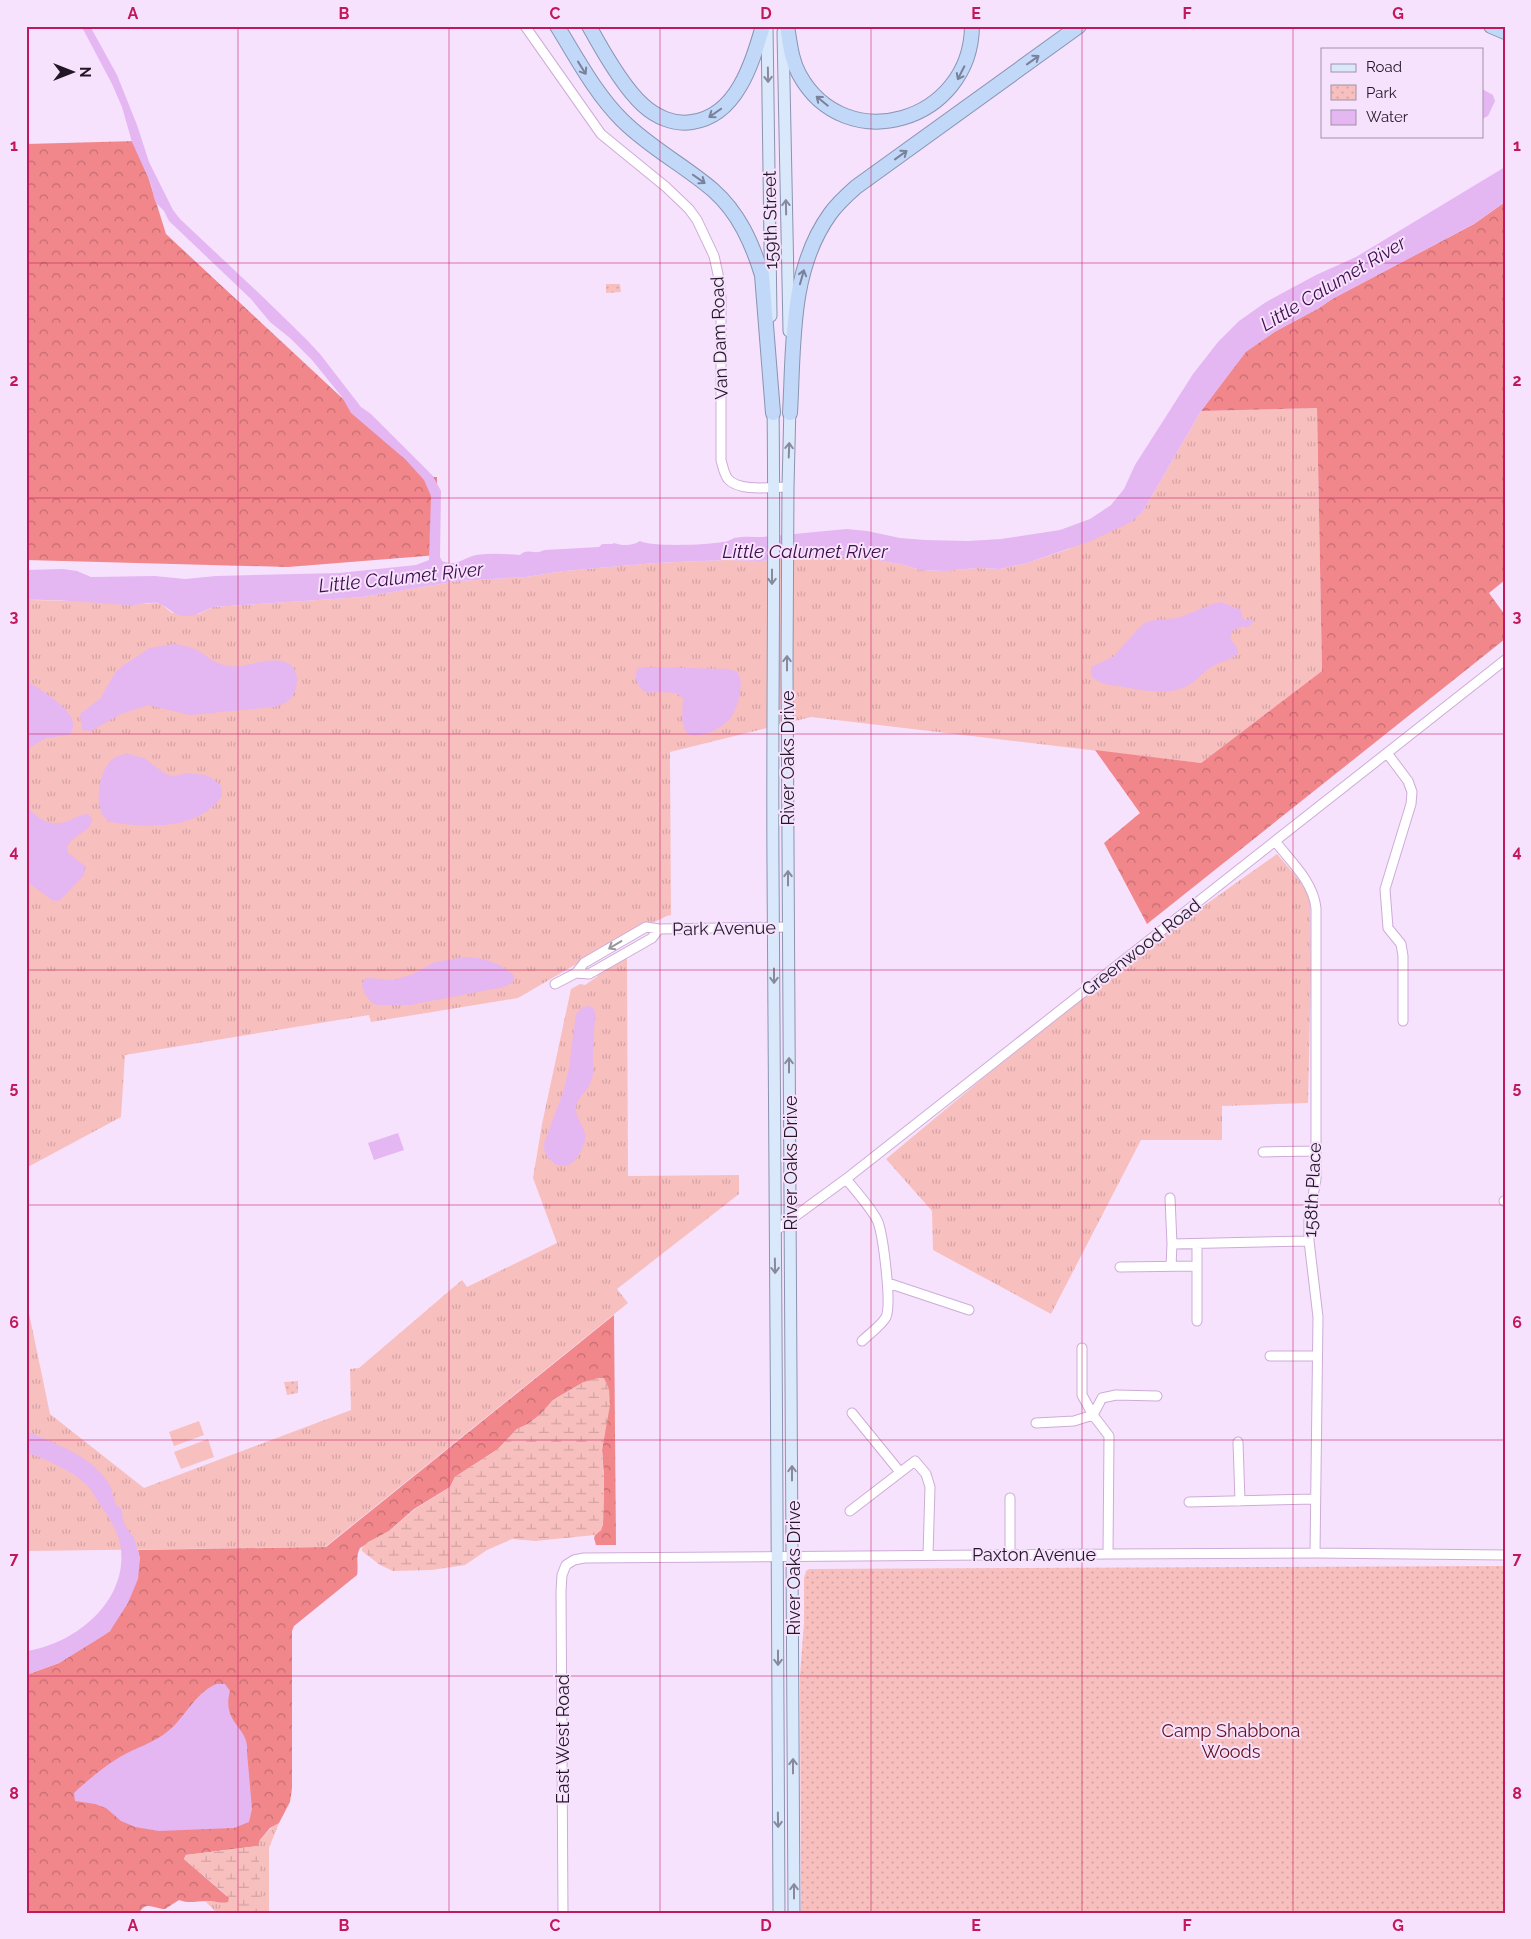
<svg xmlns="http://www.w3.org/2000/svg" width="1531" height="1939" viewBox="0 0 1531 1939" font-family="Raleway,sans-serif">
<defs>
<pattern id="grass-tufts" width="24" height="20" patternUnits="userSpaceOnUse" patternTransform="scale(1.25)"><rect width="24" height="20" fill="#f8bfbf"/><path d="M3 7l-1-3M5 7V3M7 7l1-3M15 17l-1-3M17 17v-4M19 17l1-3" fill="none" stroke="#d4a3a4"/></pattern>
<pattern id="forest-crowns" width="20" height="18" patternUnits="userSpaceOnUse" patternTransform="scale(1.25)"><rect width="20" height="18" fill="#f1878b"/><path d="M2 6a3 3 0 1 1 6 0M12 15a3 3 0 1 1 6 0" fill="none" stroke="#c36d72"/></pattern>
<pattern id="wetland-marsh" width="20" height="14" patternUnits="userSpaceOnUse" patternTransform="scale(1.25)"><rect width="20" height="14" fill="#f8bfbf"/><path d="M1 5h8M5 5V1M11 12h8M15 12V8" fill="none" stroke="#d4a3a4"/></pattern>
<pattern id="park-dots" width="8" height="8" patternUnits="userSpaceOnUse" patternTransform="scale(1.25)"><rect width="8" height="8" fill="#f8bfbf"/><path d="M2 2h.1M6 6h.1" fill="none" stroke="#d4a3a4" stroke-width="1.8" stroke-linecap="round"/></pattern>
</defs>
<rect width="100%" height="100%" fill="#f7e2fd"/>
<path fill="url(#grass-tufts)" d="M1317 408 1322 671 1201 763 811 717 670 752 671 915 667 916 621 938 518 998 371 1022 369 1015 125 1055 121 1117 26 1168V600L92 601 128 605 154 603 161 604 172 613 199 614 213 607 363 597 458 581 526 577 564 571 655 563 726 560 760 561 830 556 867 558 904 565 920 570 944 571 977 568 1000 569 1027 563 1069 549 1143 511 1201 411Z
M1277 854 1310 892 1311 974 1308 1103 1222 1106V1140H1141L1051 1314 933 1250 932 1211 886 1159 988 1074 1171 929Z
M627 955 628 1176 739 1175V1194L617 1289 628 1303 325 1547 26 1551V1299L50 1414 144 1488 351 1410 350 1369 359 1368 462 1280 467 1287 557 1243 533 1178 542 1124 571 989 580 984 585 985 598 976V972Z
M279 1823 269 1848V1913H217L205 1901 224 1903C235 1884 260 1830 279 1823Z"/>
<path fill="url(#forest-crowns)" d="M137 141 166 234 427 477H437L438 555 288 567 26 560V144Z
M1505 202V580L1489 593 1505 615V639L1147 924 1104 843 1140 813 1095 750 1201 763 1322 671 1317 408 1201 411 1246 351 1276 331 1319 308 1332 299 1474 224Z
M614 1315 616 1545H596L594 1538 595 1535 601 1530 603 1524 604 1477 602 1450 605 1431 584 1382 553 1400 541 1414 528 1424 517 1429 498 1449 455 1477 450 1487 414 1509 389 1531 360 1548C355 1557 359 1566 357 1575L294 1626 292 1631V1788L290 1802 279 1823 270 1828 260 1840 258 1846 186 1855 184 1859 229 1898 228 1902C221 1904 214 1901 207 1901 196 1901 190 1904 179 1900L165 1909C154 1909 146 1900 139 1913H26V1675L59 1663 110 1631 140 1559 138 1550 326 1547Z"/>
<path fill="url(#wetland-marsh)" d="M598 1378H604L609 1389 610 1405 602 1450 604 1477 603 1524 601 1530 595 1535 535 1541 512 1539 487 1550 465 1565 432 1570 393 1571 380 1565 362 1551V1548L368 1542 389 1531 415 1509 450 1487 455 1477 498 1449 517 1429 528 1424 541 1414 553 1400 584 1382Z
M258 1846 261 1901 260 1913H242L239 1906 184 1859 186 1855Z"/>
<path fill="url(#park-dots)" d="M606 284H620L621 292 606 293Z
M298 1381V1393L287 1395 284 1382Z
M1505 1566V1913H801L800 1675 804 1623V1578L806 1571 809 1569Z"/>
<path fill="#f8bfbf" d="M199 1421 204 1435 174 1446 169 1432Z
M208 1439 214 1457 181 1469 174 1452Z"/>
<path fill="#e4b6f2" d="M80 26H90L117 75 137 125 149 162 173 210 180 219 264 298 307 340 320 354 361 407 371 414 433 476 441 491 440 557 442 561C459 567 462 558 476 555 491 553 506 554 520 555 526 549 531 553 538 552 541 552 543 550 545 550L599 547 602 544H612L614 543C622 546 633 546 640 541 650 547 709 545 723 542 727 542 730 540 734 538 743 536 753 537 762 537L847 529 867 531 900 538 925 540 968 541 1001 539 1060 530 1090 519 1111 505 1124 489 1135 465 1193 374 1218 342 1239 321 1266 302 1316 275 1356 257 1505 167V202L1474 224 1332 299 1319 308 1276 331 1246 352 1201 411 1143 511 1131 522 1091 541 1027 563 1000 569 977 568 944 571 920 570 904 565 867 558 830 556 760 561 726 560 655 563 564 571 526 577 458 581 363 597 213 607C204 611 194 617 184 616 173 616 167 605 157 603 147 602 136 606 126 605 93 603 60 599 26 600V570L63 569 77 571 91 577 155 576 185 579 216 576 339 573 416 565 429 560 431 496 424 480 406 460 351 413 342 397 312 360 290 338 270 322 251 299 169 221 164 211 156 203 154 198 151 184 132 142 122 107 112 84 84 31Z
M1482 89 1493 95 1495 101 1488 116 1482 119Z
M1221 602 1241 610 1242 617 1245 620 1251 619 1254 621 1247 628 1243 626 1232 631 1230 638 1237 648 1238 654C1229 661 1218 662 1210 668 1203 672 1199 679 1192 683 1170 697 1148 691 1124 687 1113 685 1100 685 1091 676V667L1113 657 1138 629 1146 622 1156 620 1178 618 1213 604Z
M174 644C182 645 190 647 197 650 207 656 215 664 228 666 246 669 266 656 285 662 302 667 299 692 288 701 284 704 278 706 274 707L190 715 148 705 121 714 91 731 82 730 80 714 100 699 115 673 124 665 150 648Z
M644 667 727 669C731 670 735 670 738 673 745 684 737 712 728 721 719 730 701 738 689 735 679 726 683 711 683 698 674 689 657 694 644 692 637 685 634 679 637 669Z
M26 680C39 690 88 715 69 735L46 738 26 750Z
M128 754 144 758 167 775 174 776 187 773 205 775 212 778 221 786 222 796C200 827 158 828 125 824 120 823 115 823 109 821 93 812 98 777 108 764 113 757 120 755 128 754Z
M26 805C34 817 50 827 65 822 73 820 80 814 88 814L92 819C91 832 72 835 67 847L68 853 85 866 84 875 59 901 52 900 26 881Z
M466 957C482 957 503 964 514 976L513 982 504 987 410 1005H377L372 1003 365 994 362 985 364 980 367 978 394 980 413 974 435 962Z
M589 1006 593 1008 595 1013C595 1026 593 1039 593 1051 592 1062 595 1071 591 1082 588 1091 576 1098 576 1108 575 1121 590 1130 584 1144 582 1150 577 1159 572 1163 558 1172 543 1158 544 1144L563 1092 569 1068 576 1014 583 1007Z
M398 1133 404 1150 374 1160 368 1143Z
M26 1431C55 1444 94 1456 110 1486 113 1492 113 1499 116 1505L121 1508 124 1524 134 1538 140 1558 138 1579 128 1603 110 1631 103 1636 59 1663 26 1675V1651C76 1644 131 1599 120 1543 117 1530 108 1516 101 1506 96 1499 92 1490 86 1484 69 1469 47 1460 26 1452Z
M216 1684H225L230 1691C221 1724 250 1727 247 1752L252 1809 249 1822 234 1828 159 1831 135 1827 121 1821 106 1808 95 1804 75 1801 74 1793 78 1789C90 1779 102 1768 115 1760 130 1750 148 1745 163 1735 185 1720 192 1695 216 1684Z"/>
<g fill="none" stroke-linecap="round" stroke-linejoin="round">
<g stroke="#cdacd7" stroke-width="11">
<path id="minor" d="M525 26 601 134 666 187 689 209 697 220 714 256 718 274 721 297V460C723 467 724 474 728 479 739 492 772 487 788 487
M1387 753 1408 781 1412 792 1411 804 1385 889 1388 928 1401 944 1403 956V1021
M1275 841C1291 862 1313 881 1316 908V1179L1309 1219V1241L1318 1317 1315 1553
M576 973 589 974 652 938 659 929
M555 984 576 973 584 963 646 927 659 929 788 927
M1263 1152 1315 1151
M846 1179C855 1190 873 1210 878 1222 883 1236 892 1304 886 1317 882 1325 869 1334 862 1341
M1170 1198 1172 1244
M1504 1201H1505
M775 1231 846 1179 1505 660
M1197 1244V1321
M1171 1266 1172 1244 1309 1241
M1120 1267 1197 1266
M888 1283 969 1310
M1082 1348V1395L1093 1415 1109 1436 1108 1554
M1270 1356H1316
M852 1413 900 1472
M1036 1423 1074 1421 1093 1415 1102 1398 1116 1395 1157 1396
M1238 1442 1240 1501
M1189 1502 1314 1499
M850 1511 915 1461 926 1474 930 1487 928 1555
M1010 1555V1498
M563 1913 561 1591 562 1575 566 1565 574 1560 584 1558 1108 1554 1315 1553 1505 1555"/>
</g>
<g stroke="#8a94b0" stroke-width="13">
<path id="major" d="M767 26 771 316
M783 32 789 331
M773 405C775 559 772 713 773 867 775 1216 778 1564 779 1913
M790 405 788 487 787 667 794 1913"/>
</g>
<g stroke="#8a94b0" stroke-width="16">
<path id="highway" d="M557 26C577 58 595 93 622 120 650 148 684 165 713 190 739 213 752 243 762 275L773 413
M589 26C601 48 625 89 643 105 656 117 674 125 692 122 737 116 752 63 763 26
M787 26C790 43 791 59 799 74 845 159 971 122 972 26
M1491 26 1505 32
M790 413C794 346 789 271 830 214 837 204 847 195 856 187L1079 26"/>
</g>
<use href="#minor" stroke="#fff" stroke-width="9"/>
<use href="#major" stroke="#dae8fb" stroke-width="11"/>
<use href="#highway" stroke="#c1d8f9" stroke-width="14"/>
</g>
<defs><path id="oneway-shaft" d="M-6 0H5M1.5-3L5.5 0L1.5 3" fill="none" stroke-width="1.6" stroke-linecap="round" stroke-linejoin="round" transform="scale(1.25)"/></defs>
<g stroke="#7a819a">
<use href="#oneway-shaft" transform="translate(1033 60) rotate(-36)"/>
<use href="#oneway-shaft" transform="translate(582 68) rotate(58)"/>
<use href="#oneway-shaft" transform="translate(961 73) rotate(117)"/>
<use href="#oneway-shaft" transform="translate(822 101) rotate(-141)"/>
<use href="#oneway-shaft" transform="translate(715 113) rotate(145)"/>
<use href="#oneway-shaft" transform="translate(901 155) rotate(-36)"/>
<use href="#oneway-shaft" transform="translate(699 179) rotate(35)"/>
<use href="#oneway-shaft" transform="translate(802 277) rotate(-74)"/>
</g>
<g stroke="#888a9c">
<use href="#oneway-shaft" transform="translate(768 75) rotate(89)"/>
<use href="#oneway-shaft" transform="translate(786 207) rotate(-91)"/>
<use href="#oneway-shaft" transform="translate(789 450) rotate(-88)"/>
<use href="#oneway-shaft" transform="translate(772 577) rotate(90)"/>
<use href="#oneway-shaft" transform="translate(787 663) rotate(-90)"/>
<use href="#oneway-shaft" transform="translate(788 878) rotate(-90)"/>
<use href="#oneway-shaft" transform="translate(774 976) rotate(90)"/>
<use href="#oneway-shaft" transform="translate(789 1065) rotate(-90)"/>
<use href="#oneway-shaft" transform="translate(775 1266) rotate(89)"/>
<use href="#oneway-shaft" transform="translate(792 1473) rotate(-90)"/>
<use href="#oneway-shaft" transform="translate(778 1658) rotate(90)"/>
<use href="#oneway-shaft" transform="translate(793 1766) rotate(-90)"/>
<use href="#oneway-shaft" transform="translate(778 1820) rotate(89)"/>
<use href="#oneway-shaft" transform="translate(794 1891) rotate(-90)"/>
</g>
<use stroke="#9c979e" href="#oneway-shaft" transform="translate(615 945) rotate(149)"/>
<path fill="none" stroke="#c2185b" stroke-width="1" stroke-opacity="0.55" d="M238 26V1913M449 26V1913M660 26V1913M871 26V1913M1082 26V1913M1293 26V1913M26 263H1505M26 498H1505M26 734H1505M26 970H1505M26 1205H1505M26 1440H1505M26 1676H1505"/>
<g text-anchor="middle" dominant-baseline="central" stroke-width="4" stroke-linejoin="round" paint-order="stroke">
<g font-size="18" fill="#231727" stroke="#f7e2fd">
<text transform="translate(770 220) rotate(-91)">159th Street</text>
<text transform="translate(719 338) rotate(-92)">Van Dam Road</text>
<text transform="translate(787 758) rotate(-90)">River Oaks Drive</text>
<text transform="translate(724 928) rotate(-1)">Park Avenue</text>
<text transform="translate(1141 947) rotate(-38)">Greenwood Road</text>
<text transform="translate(790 1163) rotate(-90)">River Oaks Drive</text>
<text transform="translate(1312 1190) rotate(-87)">158th Place</text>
<text x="1034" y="1554">Paxton Avenue</text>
<text transform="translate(793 1568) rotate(-90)">River Oaks Drive</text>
<text transform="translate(562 1739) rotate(-90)">East West Road</text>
</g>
<g font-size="18" fill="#63101d" stroke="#f7e2fd">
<text x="1231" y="1730">Camp Shabbona<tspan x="1231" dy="21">Woods</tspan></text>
</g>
<g font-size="19" font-style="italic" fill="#3f0d4c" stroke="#f7e2fd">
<text transform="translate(1333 283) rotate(-31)">Little Calumet River</text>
<text x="805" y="551">Little Calumet River</text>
<text transform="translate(401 577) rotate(-6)">Little Calumet River</text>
</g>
</g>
<rect width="1531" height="1939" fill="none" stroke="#f7e2fd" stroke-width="55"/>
<rect x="1321" y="48" width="162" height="90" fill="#f7e2fd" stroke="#a291a7"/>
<rect x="1331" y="64" width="25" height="8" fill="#dae8fb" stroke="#a291a7"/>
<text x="1366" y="72" font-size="15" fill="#231727">Road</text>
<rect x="1331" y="85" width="25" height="15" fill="url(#park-dots)" stroke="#a291a7"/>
<text x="1366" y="98" font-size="15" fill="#231727">Park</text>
<rect x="1331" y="110" width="25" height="15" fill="#e4b6f2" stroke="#a291a7"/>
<text x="1366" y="122" font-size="15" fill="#231727">Water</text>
<g transform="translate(72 72) rotate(90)" stroke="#f7e2fd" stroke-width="4" paint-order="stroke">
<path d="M0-4L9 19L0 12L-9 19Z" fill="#231727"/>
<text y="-8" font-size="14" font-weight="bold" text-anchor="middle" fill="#231727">N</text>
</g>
<rect x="28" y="28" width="1476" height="1884" fill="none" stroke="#c2185b" stroke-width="2"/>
<g font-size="16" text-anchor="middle" font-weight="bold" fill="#c2185b">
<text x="133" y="19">A</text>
<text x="344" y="19">B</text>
<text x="555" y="19">C</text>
<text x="766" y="19">D</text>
<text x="976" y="19">E</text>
<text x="1187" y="19">F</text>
<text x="1398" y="19">G</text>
<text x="14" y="151">1</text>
<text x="1517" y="151">1</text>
<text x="14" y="386">2</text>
<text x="1517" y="386">2</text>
<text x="14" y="622">3</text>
<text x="1517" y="622">3</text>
<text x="14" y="857">4</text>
<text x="1517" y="857">4</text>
<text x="14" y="1093">5</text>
<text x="1517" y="1093">5</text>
<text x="14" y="1328">6</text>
<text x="1517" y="1328">6</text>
<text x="14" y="1564">7</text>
<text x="1517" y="1564">7</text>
<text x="14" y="1799">8</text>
<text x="1517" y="1799">8</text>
<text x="133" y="1931">A</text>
<text x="344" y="1931">B</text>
<text x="555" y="1931">C</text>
<text x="766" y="1931">D</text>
<text x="976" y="1931">E</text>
<text x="1187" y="1931">F</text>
<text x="1398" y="1931">G</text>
</g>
</svg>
